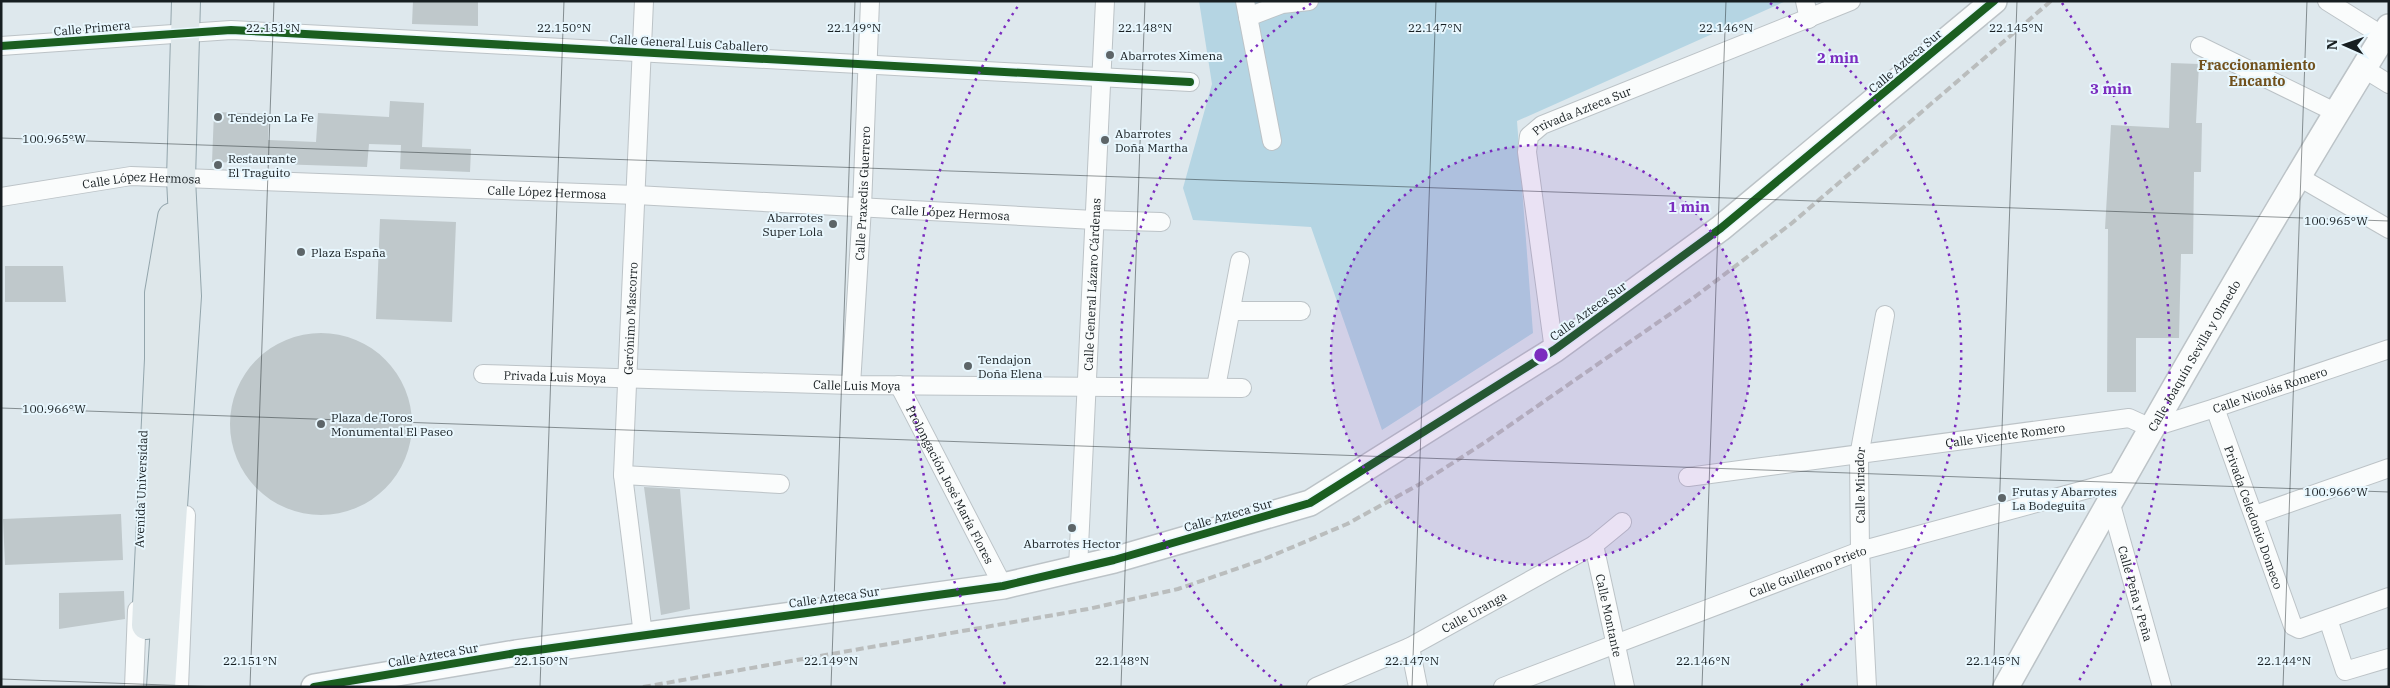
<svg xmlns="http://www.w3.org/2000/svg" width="2390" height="688" viewBox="0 0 2390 688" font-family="'IBM Plex Serif',serif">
<rect width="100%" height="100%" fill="#dee8ed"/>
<path fill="#b5d5e3" d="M1199 1H1786L1517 121 1533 333 1382 430 1311 227 1193 220 1183 188 1212 84Z"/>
<path fill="#bfc8cb" d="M413 1H478V26L412 24Z
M2171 63 2199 64 2196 123H2202L2201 172H2194L2193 254H2181L2179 338H2136V392H2107L2108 229H2105L2111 125 2169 128Z
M390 101 424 103 422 147 471 149 470 172 400 169 401 145 369 144 367 167 212 162 214 112 269 114 268 140 316 142 318 113 389 117Z
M380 219 456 222 452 322 376 319Z
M5 266H63L66 302H5Z
M230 424a91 91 0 1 1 182 0a91 91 0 1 1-182 0Z
M644 487 680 489 690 609 661 615Z
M121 514 123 560 5 565 3 519Z
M124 591 125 619 59 629V593Z"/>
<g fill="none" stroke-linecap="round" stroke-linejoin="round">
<g stroke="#bcc3c7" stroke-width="20">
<g id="street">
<path d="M1245 1 1272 141"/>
<path d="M1805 1 1809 19"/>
<path d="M2327 1 2383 36"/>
<path d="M1248 17 1282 4 1309 1"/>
<path d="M1 46 231 30 1190 82"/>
<path d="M2200 46 2335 112"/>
<path d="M2363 68 2389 84"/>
<path d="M2299 177 2389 229"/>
<path id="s1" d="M1 197 131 176 636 195 1094 220 1161 222"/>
<path d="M1231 311H1301"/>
<path id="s2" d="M1554 350 1527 152 1529 136 1542 125 1851 1"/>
<path id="s3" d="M483 374 851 385 1242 388"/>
<path id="s4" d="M851 385 862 207 870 1"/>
<path id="s5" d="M899 385 1003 586"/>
<path d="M1216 387 1240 261"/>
<path id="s6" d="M2215 408 2293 626 2299 629 2389 597"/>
<path d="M623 475 780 484"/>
<path id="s7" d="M1688 477 2129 418 2151 428 2215 408 2389 349"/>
<path id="s8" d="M2110 501 2162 687"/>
<path d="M2255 515 2389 468"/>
<path id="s9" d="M1594 545 1625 687"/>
<path id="s10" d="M1078 568 1105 1"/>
<path d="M2328 619 2345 671 2389 658"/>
<path id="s11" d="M643 635 623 475 644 1"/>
<path d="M1410 647 1418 687"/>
<path d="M134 687 137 610"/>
<path d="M179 687 186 515"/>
<path id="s12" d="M1316 687 1410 647 1594 545 1622 522"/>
<path id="s13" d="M1503 687 1860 551 2121 480"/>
<path id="s14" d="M1867 687 1860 551 1859 456 1885 315"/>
</g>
</g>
<g stroke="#bcc3c7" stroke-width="28">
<g id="secondary">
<path d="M314 687 516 653 1003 586 1114 560 1310 503 1554 350 1721 228 1994 1"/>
<path id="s15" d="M2006 687C2130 465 2255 243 2389 27"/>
</g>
</g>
<g stroke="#93a5ac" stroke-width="30">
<path id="primary" d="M146 625 159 359V293L172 217
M161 687 187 296 181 179 186 1"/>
</g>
<use href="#street" stroke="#fafcfc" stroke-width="18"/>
<use href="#secondary" stroke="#fafcfc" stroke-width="25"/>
<use href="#primary" stroke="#dee7ea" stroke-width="28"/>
<path stroke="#babdbd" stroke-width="4" stroke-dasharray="8 4" stroke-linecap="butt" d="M643 687 1088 609 1178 589 1262 560 1347 524 1420 484 1487 441 1696 296 1792 223 2051 1"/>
<g stroke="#e8f7fe" stroke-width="11">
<path id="cycleway" d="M1 46 231 30 1190 82
M314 687 516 653 1003 586 1114 560 1310 503 1554 350 1721 228 1994 1"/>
</g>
<use href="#cycleway" stroke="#1b5e20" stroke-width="8"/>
</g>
<path fill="none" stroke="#171e21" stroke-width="1" stroke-opacity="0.45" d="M1 138 2389 221M1 408 2389 492M1 679 220 687M250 687 274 1M540 687 564 1M831 687 855 1M1121 687 1145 1M1412 687 1436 1M1702 687 1726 1M1993 687 2017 1M2283 687 2307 1"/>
<circle cx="1541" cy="355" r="210" fill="#7b2cbf" fill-opacity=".12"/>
<g fill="none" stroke="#7b2cbf" stroke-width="2.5" stroke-dasharray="2.5 5">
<circle cx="1541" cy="355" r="210"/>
<path d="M1282 686A420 420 0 0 1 1312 3M1770 3A420 420 0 0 1 1800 686"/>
<path d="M1005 684A629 629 0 0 1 1020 3M2062 3A629 629 0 0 1 2077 684"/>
</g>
<g fill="#5d6568" stroke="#e8f7fe" stroke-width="2">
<circle cx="1110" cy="55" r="5"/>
<circle cx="218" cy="117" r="5"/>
<circle cx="1105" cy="140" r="5"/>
<circle cx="218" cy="165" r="5"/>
<circle cx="833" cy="224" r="5"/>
<circle cx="301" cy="252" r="5"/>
<circle cx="968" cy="366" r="5"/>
<circle cx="321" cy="424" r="5"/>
<circle cx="2002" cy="498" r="5"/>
<circle cx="1072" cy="528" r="5"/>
</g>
<g text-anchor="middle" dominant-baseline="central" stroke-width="4" stroke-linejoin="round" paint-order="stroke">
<g font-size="12" fill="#171e21" stroke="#e8f7fe">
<text transform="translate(92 28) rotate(-5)">Calle Primera</text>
<text transform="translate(689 43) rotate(3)">Calle General Luis Caballero</text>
<text transform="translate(1905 61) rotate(-40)">Calle Azteca Sur</text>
<text stroke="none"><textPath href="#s2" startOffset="275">Privada Azteca Sur</textPath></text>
<text stroke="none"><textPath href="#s1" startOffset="142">Calle López Hermosa</textPath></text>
<text stroke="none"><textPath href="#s1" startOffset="548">Calle López Hermosa</textPath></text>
<text stroke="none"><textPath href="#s4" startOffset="192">Calle Praxedis Guerrero</textPath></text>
<text stroke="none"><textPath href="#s1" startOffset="952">Calle López Hermosa</textPath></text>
<text stroke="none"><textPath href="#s10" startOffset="284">Calle General Lázaro Cárdenas</textPath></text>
<text transform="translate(1588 311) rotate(-36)">Calle Azteca Sur</text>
<text stroke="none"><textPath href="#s11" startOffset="318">Gerónimo Mascorro</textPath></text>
<text stroke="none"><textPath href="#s15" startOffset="381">Calle Joaquín Sevilla y Olmedo</textPath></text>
<text stroke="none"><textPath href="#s3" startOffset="72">Privada Luis Moya</textPath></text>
<text stroke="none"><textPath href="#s3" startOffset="374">Calle Luis Moya</textPath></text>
<text stroke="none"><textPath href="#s7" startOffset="594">Calle Nicolás Romero</textPath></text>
<text stroke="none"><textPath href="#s7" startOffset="320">Calle Vicente Romero</textPath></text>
<text stroke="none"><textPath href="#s5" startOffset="112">Prolongación José María Flores</textPath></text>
<text stroke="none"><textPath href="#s14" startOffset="202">Calle Mirador</textPath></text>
<text transform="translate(141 489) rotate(-88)">Avenida Universidad</text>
<text transform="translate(1228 515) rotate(-16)">Calle Azteca Sur</text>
<text stroke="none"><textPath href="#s6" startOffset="116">Privada Celedonio Domeco</textPath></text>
<text stroke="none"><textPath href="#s13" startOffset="326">Calle Guillermo Prieto</textPath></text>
<text stroke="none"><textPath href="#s8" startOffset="96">Calle Peña y Peña</textPath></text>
<text transform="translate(834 597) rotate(-8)">Calle Azteca Sur</text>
<text stroke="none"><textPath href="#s12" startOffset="175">Calle Uranga</textPath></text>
<text stroke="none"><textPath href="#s9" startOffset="72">Calle Montante</textPath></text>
<text transform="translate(433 655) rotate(-10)">Calle Azteca Sur</text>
</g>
<g font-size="12" fill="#171e21" stroke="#e8f7fe" text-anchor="start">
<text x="1120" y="55">Abarrotes Ximena</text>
<text x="228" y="117">Tendejon La Fe</text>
<text x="1115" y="133">Abarrotes<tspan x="1115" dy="14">Doña Martha</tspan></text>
<text x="228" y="158">Restaurante<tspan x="228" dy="14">El Traguito</tspan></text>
<text x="823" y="217" text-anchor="end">Abarrotes<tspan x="823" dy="14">Super Lola</tspan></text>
<text x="311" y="252">Plaza España</text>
<text x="978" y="359">Tendajon<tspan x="978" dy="14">Doña Elena</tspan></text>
<text x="331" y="417">Plaza de Toros<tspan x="331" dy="14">Monumental El Paseo</tspan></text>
<text x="2012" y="491">Frutas y Abarrotes<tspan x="2012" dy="14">La Bodeguita</tspan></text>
<text x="1072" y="543" text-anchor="middle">Abarrotes Hector</text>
</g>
<g font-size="14" font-weight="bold" fill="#71511d" stroke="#e8f7fe">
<text x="2257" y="65">Fraccionamiento<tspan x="2257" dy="16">Encanto</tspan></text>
</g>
</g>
<g font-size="12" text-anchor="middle" fill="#171e21" stroke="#e8f7fe" stroke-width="4" stroke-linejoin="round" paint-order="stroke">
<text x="273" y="32">22.151°N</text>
<text x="564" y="32">22.150°N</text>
<text x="854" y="32">22.149°N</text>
<text x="1145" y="32">22.148°N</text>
<text x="1435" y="32">22.147°N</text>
<text x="1726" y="32">22.146°N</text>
<text x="2016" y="32">22.145°N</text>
<text x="54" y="143">100.965°W</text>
<text x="2336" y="225">100.965°W</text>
<text x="54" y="413">100.966°W</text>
<text x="2336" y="496">100.966°W</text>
<text x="250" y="665">22.151°N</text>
<text x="541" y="665">22.150°N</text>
<text x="831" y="665">22.149°N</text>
<text x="1122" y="665">22.148°N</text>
<text x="1412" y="665">22.147°N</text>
<text x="1703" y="665">22.146°N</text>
<text x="1993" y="665">22.145°N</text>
<text x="2284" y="665">22.144°N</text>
</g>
<circle cx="1541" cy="355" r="8" fill="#7b2cbf" stroke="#e8f7fe" stroke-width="2.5"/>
<g font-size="15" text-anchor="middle" font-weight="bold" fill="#7b2cbf" stroke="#e8f7fe" stroke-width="4" stroke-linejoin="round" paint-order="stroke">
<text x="1838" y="63">2 min</text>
<text x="2111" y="94">3 min</text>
<text x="1689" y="212">1 min</text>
</g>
<rect width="2390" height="688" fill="none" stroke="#171e21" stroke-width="5"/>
<g transform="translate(2345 45) rotate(272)" stroke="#e8f7fe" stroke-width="4" paint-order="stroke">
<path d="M0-4L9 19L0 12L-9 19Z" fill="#171e21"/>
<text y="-8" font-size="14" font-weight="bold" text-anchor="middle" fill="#171e21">N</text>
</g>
</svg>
